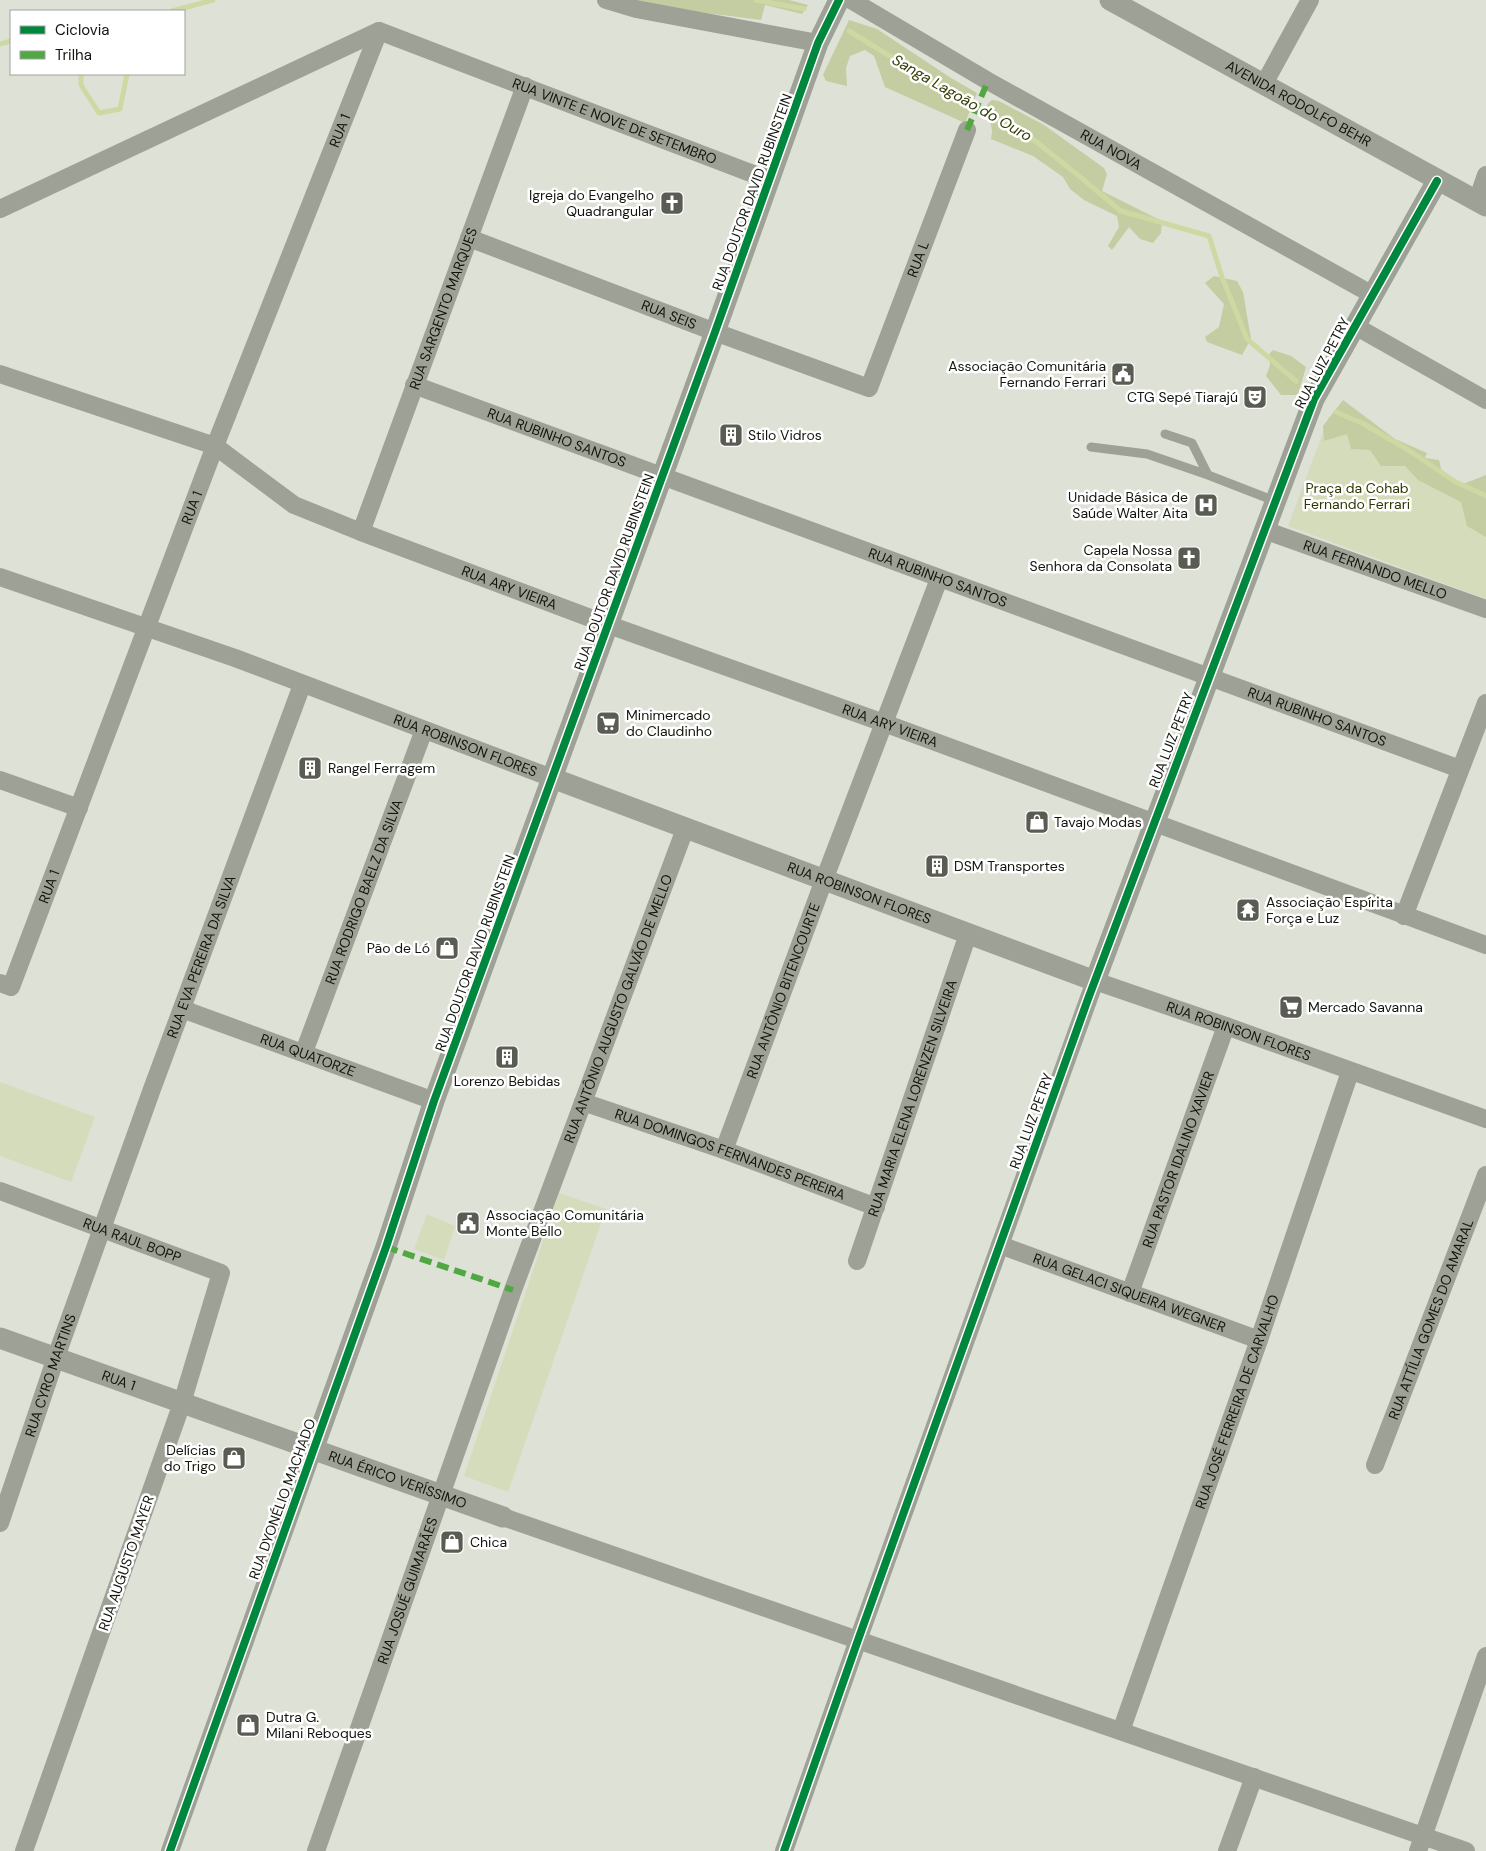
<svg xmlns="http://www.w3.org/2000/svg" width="1486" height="1851" viewBox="0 0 1486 1851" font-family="'DM Sans',sans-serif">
<rect width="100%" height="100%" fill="#dee1d6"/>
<path fill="#d5dcbc" d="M1329 416 1486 515V599L1288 526Z
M0 1082 95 1117 71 1182 0 1156Z
M559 1193 606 1209 508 1492 464 1476Z
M427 1214 455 1226 444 1260 414 1249Z"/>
<path fill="#c3cda1" d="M634 0H789L808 5 802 14 765 5 761 20 652 6Z
M849 20 877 29 951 78 977 93 965 123 885 87 874 56 865 50 850 56 846 68 847 86 826 81 823 75Z
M992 100 999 101 1044 125 1104 168 1107 174 1102 191 1162 221 1161 233 1153 243 1140 239 1129 227 1112 250 1108 246 1119 227 1117 216 1084 200 1070 189 1063 177 1033 156 991 139C991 137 992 134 992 131 992 119 979 109 992 100Z
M1214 276 1237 281 1243 292 1251 339 1242 355 1207 342 1205 337 1219 327 1224 304 1205 283Z
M1273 350 1291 356 1306 367 1298 395H1281L1266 376 1270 365 1269 354Z
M1343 400 1395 439 1427 453 1425 458 1439 460 1442 473 1463 484 1486 475V537L1467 526 1461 502 1418 480 1405 466H1381L1370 450 1351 449 1347 434 1324 441 1323 426Z"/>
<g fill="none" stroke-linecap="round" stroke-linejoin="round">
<path stroke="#cdd9a3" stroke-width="5" d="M756 0 804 9
M172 11 213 0
M849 31 961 100 1024 132 1079 176 1121 211 1209 236 1222 277 1247 339 1296 381
M0 44 11 41
M81 74V85L99 113 120 109 127 74
M1336 412 1362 423 1410 451 1454 481 1486 496"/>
<path stroke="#9ea196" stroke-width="9" d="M1165 434 1192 443 1208 475
M1091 447 1147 454 1208 475 1275 501"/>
<g stroke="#9ea196" stroke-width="18">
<path d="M606 0 636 9 818 43"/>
<path id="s1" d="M851 0 988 81 1373 295"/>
<path d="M1264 84 1310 0"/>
<path d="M1477 201 1486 175"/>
<path id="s2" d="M0 209 379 31 769 180"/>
<path id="s3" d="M469 238 715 332 869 388 967 130"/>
<path d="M1355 326 1486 400"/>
<path id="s4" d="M0 374 215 446 294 505 361 532 609 625 884 723 1486 945"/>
<path id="s5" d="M414 385 1460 769"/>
<path id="s6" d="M1264 530 1486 609"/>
<path id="s7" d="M361 532 525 86"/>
<path id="s8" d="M0 577 235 658 552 778"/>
<path d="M0 780 79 808"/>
<path d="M1404 916 1486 703"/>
<path id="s9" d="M0 983 11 987 215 446 379 31"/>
<path id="s10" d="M182 1009 434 1101"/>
<path id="s11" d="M304 1052 424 730"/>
<path id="s12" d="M583 1102 724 1150 876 1207"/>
<path id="s13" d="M724 1150 824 880 939 579"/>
<path id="s14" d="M0 1191 221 1273 182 1403 24 1851"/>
<path id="s15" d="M1000 1245 1259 1340"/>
<path id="s16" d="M857 1261 968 934"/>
<path id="s17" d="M1130 1293 1226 1026"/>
<path id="s18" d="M1375 1465 1486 1175"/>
<path d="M503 1517 1466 1851"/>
<path id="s19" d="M0 1523 56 1357 152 1089 302 685"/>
<path id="s20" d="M1121 1731 1259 1340 1350 1072"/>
<path d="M170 1851 313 1450"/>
<path id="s21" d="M316 1851 513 1290 685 829"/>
<path id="s22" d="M784 1851 858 1640 1095 981 1226 1026 1486 1119"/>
<path d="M1227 1851 1254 1777"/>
<path d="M1418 1851 1486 1656"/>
</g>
<g stroke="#9ea196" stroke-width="21">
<path id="s23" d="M1110 0 1486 206"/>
<path id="s24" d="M552 778 1095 981 1314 399 1437 181"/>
<path id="s25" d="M0 1338 503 1517"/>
<path d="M313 1450 386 1247 434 1101 715 332 818 43 839 0"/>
</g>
<path stroke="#51a841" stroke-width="6" stroke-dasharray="12 6" stroke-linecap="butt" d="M967 130 988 81
M386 1247 513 1290"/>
<g stroke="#fff" stroke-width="11">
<path id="cycleway" d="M170 1851 386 1247 434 1101 715 332 818 43 839 0
M784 1851 858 1640 1088 999 1314 399 1437 181"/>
</g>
<use href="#cycleway" stroke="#00873e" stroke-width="8"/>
</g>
<defs>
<g id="church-square" transform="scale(1.25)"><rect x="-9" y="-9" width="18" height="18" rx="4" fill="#5a5c53" stroke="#fff"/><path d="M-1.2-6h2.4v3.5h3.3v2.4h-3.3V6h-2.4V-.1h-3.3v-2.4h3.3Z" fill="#fff"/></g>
<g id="civic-square" transform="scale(1.25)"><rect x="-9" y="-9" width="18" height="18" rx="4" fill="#5a5c53" stroke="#fff"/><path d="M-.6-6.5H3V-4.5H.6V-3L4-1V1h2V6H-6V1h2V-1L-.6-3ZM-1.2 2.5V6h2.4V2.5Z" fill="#fff"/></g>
<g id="theatre-square" transform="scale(1.25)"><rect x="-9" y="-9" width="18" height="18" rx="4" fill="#5a5c53" stroke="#fff"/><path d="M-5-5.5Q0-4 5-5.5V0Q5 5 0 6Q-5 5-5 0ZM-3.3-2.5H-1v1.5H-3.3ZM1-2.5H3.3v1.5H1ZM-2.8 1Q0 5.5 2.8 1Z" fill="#fff"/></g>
<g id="building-square" transform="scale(1.25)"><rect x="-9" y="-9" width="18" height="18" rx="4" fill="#5a5c53" stroke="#fff"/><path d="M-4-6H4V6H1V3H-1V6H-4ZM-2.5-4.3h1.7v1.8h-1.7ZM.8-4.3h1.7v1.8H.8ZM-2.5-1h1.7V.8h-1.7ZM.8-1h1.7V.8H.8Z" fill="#fff"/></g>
<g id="hospital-square" transform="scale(1.25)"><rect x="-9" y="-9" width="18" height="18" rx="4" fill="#5a5c53" stroke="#fff"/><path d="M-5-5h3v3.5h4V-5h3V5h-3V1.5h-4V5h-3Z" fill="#fff"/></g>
<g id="supermarket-square" transform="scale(1.25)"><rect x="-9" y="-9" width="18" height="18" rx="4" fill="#5a5c53" stroke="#fff"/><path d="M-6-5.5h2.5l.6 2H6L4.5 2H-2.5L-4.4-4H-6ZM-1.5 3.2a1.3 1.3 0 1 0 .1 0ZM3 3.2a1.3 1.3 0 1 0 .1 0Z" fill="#fff"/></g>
<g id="shop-square" transform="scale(1.25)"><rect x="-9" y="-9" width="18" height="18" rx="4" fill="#5a5c53" stroke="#fff"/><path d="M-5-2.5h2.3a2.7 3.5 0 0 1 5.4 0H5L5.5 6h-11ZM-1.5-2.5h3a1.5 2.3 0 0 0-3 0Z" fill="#fff"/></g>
<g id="temple-square" transform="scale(1.25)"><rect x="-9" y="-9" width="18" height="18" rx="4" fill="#5a5c53" stroke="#fff"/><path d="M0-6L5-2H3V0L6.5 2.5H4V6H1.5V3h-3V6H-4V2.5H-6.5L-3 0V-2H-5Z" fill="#fff"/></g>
</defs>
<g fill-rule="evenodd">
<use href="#church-square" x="672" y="203"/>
<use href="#civic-square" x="1123" y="374"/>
<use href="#theatre-square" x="1255" y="397"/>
<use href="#building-square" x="731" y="435"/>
<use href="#hospital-square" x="1206" y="505"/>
<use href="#church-square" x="1189" y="558"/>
<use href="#supermarket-square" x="608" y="723"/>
<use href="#building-square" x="310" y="768"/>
<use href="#shop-square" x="1037" y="822"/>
<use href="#building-square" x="937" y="866"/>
<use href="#temple-square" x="1248" y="910"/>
<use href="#shop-square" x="447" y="948"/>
<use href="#supermarket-square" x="1291" y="1007"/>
<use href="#building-square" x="507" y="1057"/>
<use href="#civic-square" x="468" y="1223"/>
<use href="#shop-square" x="234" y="1458"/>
<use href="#shop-square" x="452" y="1542"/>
<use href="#shop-square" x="248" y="1725"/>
</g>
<g text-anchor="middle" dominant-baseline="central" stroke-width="5" stroke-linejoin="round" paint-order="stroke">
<g font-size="14" fill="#13140d" stroke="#fff">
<text stroke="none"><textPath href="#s23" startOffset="215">AVENIDA RODOLFO BEHR</textPath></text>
<text stroke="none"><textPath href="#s2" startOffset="671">RUA VINTE E NOVE DE SETEMBRO</textPath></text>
<text stroke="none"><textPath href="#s9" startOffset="929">RUA 1</textPath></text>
<text stroke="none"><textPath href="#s1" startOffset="300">RUA NOVA</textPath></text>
<text transform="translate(752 192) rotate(-70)">RUA DOUTOR DAVID RUBINSTEIN</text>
<text stroke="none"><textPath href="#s3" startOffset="565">RUA L</textPath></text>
<text stroke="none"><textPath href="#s7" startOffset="238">RUA SARGENTO MARQUES</textPath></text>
<text stroke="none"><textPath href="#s3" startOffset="214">RUA SEIS</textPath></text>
<text transform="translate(1322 363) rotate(-62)">RUA LUIZ PETRY</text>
<text stroke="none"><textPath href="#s5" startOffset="152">RUA RUBINHO SANTOS</textPath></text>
<text stroke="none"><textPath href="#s9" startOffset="524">RUA 1</textPath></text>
<text stroke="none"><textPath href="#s6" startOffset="118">RUA FERNANDO MELLO</textPath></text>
<text transform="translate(614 572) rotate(-70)">RUA DOUTOR DAVID RUBINSTEIN</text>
<text stroke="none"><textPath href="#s5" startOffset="558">RUA RUBINHO SANTOS</textPath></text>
<text stroke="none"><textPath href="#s4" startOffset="556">RUA ARY VIEIRA</textPath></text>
<text stroke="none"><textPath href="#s5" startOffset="962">RUA RUBINHO SANTOS</textPath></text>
<text stroke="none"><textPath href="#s4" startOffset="961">RUA ARY VIEIRA</textPath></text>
<text transform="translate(1171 740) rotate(-69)">RUA LUIZ PETRY</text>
<text stroke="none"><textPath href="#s8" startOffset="495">RUA ROBINSON FLORES</textPath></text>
<text stroke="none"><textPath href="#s9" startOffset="119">RUA 1</textPath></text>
<text stroke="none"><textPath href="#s11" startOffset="171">RUA RODRIGO BAELZ DA SILVA</textPath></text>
<text stroke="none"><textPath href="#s24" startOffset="328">RUA ROBINSON FLORES</textPath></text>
<text transform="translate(475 953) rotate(-70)">RUA DOUTOR DAVID RUBINSTEIN</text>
<text stroke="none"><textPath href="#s19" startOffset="601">RUA EVA PEREIRA DA SILVA</textPath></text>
<text stroke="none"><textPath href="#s13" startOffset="170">RUA ANTÔNIO BITENCOURTE</textPath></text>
<text stroke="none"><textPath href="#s21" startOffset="895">RUA ANTÔNIO AUGUSTO GALVÃO DE MELLO</textPath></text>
<text stroke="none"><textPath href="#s22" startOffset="1076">RUA ROBINSON FLORES</textPath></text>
<text stroke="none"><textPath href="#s10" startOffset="134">RUA QUATORZE</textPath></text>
<text stroke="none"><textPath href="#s16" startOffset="172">RUA MARIA ELENA LORENZEN SILVEIRA</textPath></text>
<text transform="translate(1031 1121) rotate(-70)">RUA LUIZ PETRY</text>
<text stroke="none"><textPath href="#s12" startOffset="156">RUA DOMINGOS FERNANDES PEREIRA</textPath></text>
<text stroke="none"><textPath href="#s17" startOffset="142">RUA PASTOR IDALINO XAVIER</textPath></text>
<text stroke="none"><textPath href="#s14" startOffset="141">RUA RAUL BOPP</textPath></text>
<text stroke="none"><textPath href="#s15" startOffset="138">RUA GELACI SIQUEIRA WEGNER</textPath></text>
<text stroke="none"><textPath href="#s18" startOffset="156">RUA ATTÍLIA GOMES DO AMARAL</textPath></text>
<text stroke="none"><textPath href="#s19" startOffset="156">RUA CYRO MARTINS</textPath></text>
<text stroke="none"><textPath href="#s25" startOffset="126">RUA 1</textPath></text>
<text stroke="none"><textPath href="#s20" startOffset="349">RUA JOSÉ FERREIRA DE CARVALHO</textPath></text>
<text stroke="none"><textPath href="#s25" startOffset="422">RUA ÉRICO VERÍSSIMO</textPath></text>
<text transform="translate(282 1499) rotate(-70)">RUA DYONÉLIO MACHADO</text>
<text transform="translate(126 1563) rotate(-71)">RUA AUGUSTO MAYER</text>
<text stroke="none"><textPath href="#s21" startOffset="276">RUA JOSUÉ GUIMARÃES</textPath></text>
</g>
<g font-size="14" fill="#13140d" stroke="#fff" text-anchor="start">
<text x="654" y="195" text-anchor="end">Igreja do Evangelho<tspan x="654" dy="16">Quadrangular</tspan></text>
<text x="1106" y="366" text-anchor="end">Associação Comunitária<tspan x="1106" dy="16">Fernando Ferrari</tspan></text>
<text x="1238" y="397" text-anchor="end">CTG Sepé Tiarajú</text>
<text x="748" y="435">Stilo Vidros</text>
<text x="1188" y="497" text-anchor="end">Unidade Básica de<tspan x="1188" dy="16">Saúde Walter Aita</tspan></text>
<text x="1172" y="550" text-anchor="end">Capela Nossa<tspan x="1172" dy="16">Senhora da Consolata</tspan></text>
<text x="626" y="715">Minimercado<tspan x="626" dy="16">do Claudinho</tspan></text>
<text x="328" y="768">Rangel Ferragem</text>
<text x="1054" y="822">Tavajo Modas</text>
<text x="954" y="866">DSM Transportes</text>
<text x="1266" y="902">Associação Espírita<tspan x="1266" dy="16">Força e Luz</tspan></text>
<text x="430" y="948" text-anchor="end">Pão de Ló</text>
<text x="1308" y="1007">Mercado Savanna</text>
<text x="507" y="1081" text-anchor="middle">Lorenzo Bebidas</text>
<text x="486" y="1215">Associação Comunitária<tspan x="486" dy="16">Monte Bello</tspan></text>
<text x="216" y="1450" text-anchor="end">Delícias<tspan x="216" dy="16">do Trigo</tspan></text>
<text x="470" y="1542">Chica</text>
<text x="266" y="1717">Dutra G.<tspan x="266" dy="16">Milani Reboques</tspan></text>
</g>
<g font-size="14" fill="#2f3700" stroke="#fff">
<text x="1357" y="488">Praça da Cohab<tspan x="1357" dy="16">Fernando Ferrari</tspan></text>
</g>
<g font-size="15" font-style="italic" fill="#353c04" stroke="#fff">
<text transform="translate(962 98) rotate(30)">Sanga Lagoão do Ouro</text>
</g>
</g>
<rect x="10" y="10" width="175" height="65" fill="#ffffff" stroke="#a1a19e"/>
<rect x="20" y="26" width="25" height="8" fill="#00873e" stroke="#a1a19e"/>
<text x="55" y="35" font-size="15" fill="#13140d">Ciclovia</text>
<rect x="20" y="51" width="25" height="8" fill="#51a841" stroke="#a1a19e"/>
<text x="55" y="60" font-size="15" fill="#13140d">Trilha</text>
</svg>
